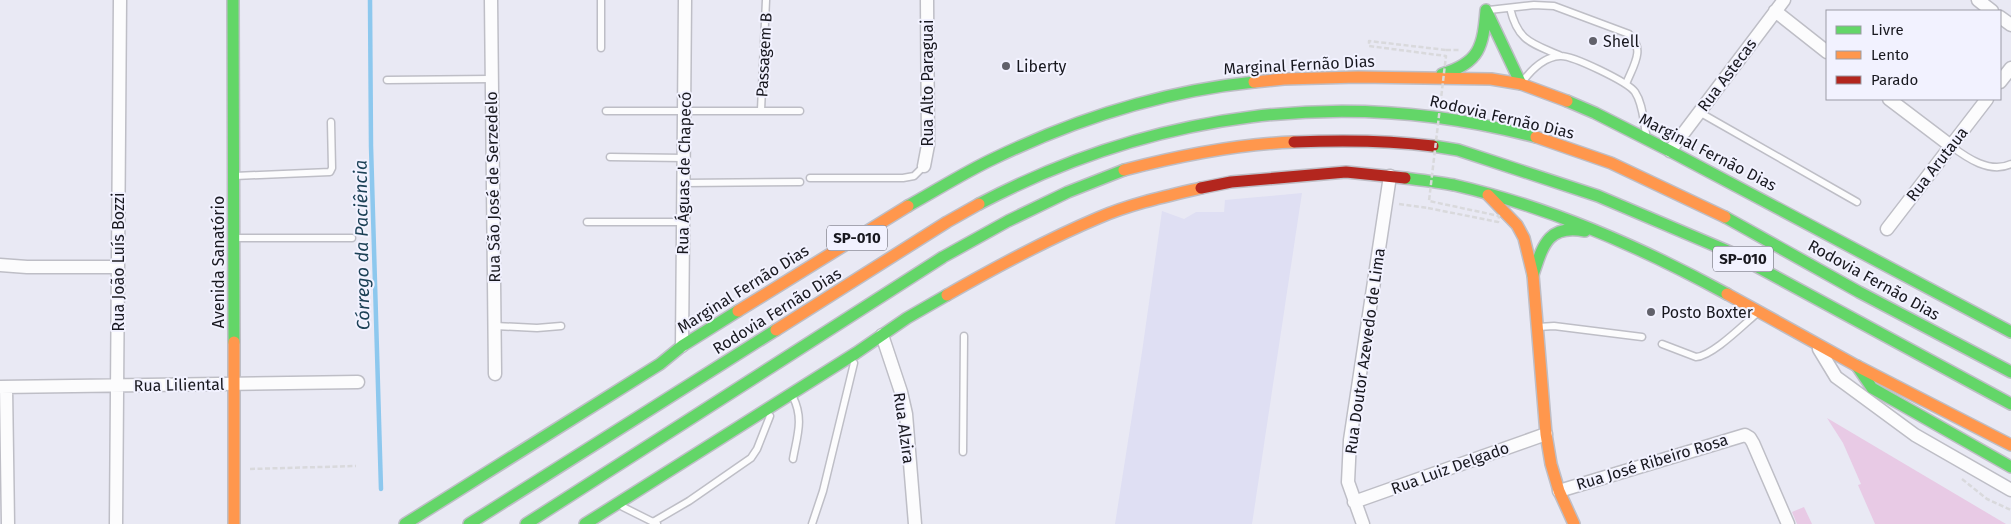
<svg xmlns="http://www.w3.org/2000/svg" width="2011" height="524" viewBox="0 0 2011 524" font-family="'Fira Sans',sans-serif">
<rect width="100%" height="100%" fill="#e9e9f4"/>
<path fill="#dfdff3" d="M1302 193 1252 524H1115L1142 352 1162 211 1184 219 1196 212H1224L1225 200Z"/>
<path fill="#e8cae5" d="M1827 418 2006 524H1875L1858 485 1861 484 1843 443Z
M1804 507 1812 524H1797L1792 512Z"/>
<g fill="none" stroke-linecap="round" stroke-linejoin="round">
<path stroke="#8dc8ee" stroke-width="4.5" d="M370 0 371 146 381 489"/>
<g stroke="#bebec6" stroke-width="9">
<path id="lane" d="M1510 8C1518 42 1532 43 1561 56
M1489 10 1534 5 1554 6 1629 34C1646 49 1633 66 1626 84
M601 48V0
M387 80 491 79
M1523 81C1532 69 1544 57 1560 56 1572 55 1628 82 1635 92 1643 104 1643 120 1646 133
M761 110 766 0
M606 111H800
M1699 112 1857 202
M1951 146C1967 158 1990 174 2011 164
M610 157 684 158
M235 176 330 172 332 168 331 122
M810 178H903L914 176 924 166
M684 183 800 182
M587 222H684
M236 238H352
M495 326 537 328 561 326
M1538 327 1554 326 1642 337
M1662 344 1696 357C1712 356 1742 326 1755 315
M793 397C804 419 797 436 793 459
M963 452 964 336
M623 507 657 524
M653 522 689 501 751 458 757 449 770 416
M812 524 823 491 854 363"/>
</g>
<g stroke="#bebec6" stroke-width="15">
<path id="street" d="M491 0 495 374
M1978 0 1992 11
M1775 11 1827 52
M2000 17 2011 25
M2000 82 2011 68
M1889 99 1951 146
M1670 151 1784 0
M924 166 928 145 927 0
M1887 229 1987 99
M0 265 27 267H118
M882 335 901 392 906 414 915 524
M682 346 685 0
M1819 349 1836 377 1847 385 1915 435 2011 490
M0 387 358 382
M6 387 8 524
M1559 491 1745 435 1750 438 1753 443 1788 524
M1354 502 1546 434
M116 524 120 0
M1363 524 1348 482 1350 440 1390 176"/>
</g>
<g stroke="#bebec6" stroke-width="14">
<path id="fast" d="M233 0 234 342
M1487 12 1521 84
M1442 74C1480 63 1483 46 1486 10
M1567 101 1595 113 1670 151 2011 332
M1433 146 1458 150 1598 196 1730 252 2011 404
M1405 178C1421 180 1438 182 1454 185 1550 207 1641 247 1727 294
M979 204C1154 112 1344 86 1536 137
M908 206C937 190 965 172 995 158 1076 119 1165 91 1254 82
M1725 217 1859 292 2011 372
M1533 275C1543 245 1548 224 1585 231
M1857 366 1872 388 2011 467
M405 524 660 364 682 346 738 311
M469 524 776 330
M526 524 943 257 1008 221 1068 192 1124 170
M585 524 856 353 907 318 947 295"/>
</g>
<g stroke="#bebec6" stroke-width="14">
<path id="slow" d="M1254 82 1284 79 1358 77 1491 79 1521 84 1567 101
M1536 137 1611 163 1725 217
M1124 170C1178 156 1237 144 1294 142
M1488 195 1517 225 1524 238 1533 275 1546 434 1551 464 1559 491 1574 524
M1727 294 1857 366 2011 445
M947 295C996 267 1046 240 1098 218 1130 204 1167 196 1201 188
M738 311 908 206
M776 330 947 222 979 204
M234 342V524"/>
</g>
<g stroke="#bebec6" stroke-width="14">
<path id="jam" d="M1294 142C1340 140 1386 140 1433 146
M1201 188 1231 182 1346 172 1405 178"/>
</g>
<path stroke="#d9d9dc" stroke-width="2.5" stroke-dasharray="5 2.5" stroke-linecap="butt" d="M1446 50H1459
M1399 204 1428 208
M250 469 356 466
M1962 479 1987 499 2011 510"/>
<use href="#lane" stroke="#fcfcfd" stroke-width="6"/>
<use href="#street" stroke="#fcfcfd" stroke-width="12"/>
<use href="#fast" stroke="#63d668" stroke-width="11"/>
<use href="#slow" stroke="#ff974d" stroke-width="11"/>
<use href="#jam" stroke="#b3261e" stroke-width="11"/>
<path stroke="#d9d9dc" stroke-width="2.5" stroke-dasharray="5 2.5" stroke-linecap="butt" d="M1428 208 1498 222 1499 216 1429 201 1446 56 1369 46V41L1446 50"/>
</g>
<g fill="#61616a" stroke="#f2f2ff" stroke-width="2">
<circle cx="1593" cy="41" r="5"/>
<circle cx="1006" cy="66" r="5"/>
<circle cx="1651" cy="312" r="5"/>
</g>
<g text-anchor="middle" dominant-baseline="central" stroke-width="4" stroke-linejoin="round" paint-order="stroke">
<g fill="#f2f2ff" stroke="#595962" stroke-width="1">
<rect x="827" y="225.5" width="60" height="25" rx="4"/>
<rect x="1713" y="246.5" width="60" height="25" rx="4"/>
</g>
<g font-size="15" font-weight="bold" fill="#18181f">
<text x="857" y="238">SP-010</text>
<text x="1743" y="259">SP-010</text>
</g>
<g font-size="16" fill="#18181f" stroke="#f2f2ff" text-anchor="start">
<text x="1603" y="41">Shell</text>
<text x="1016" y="66">Liberty</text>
<text x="1661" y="312">Posto Boxter</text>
</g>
<g font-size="16" fill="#18181f" stroke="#f2f2ff">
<text transform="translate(764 55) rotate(-87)">Passagem B</text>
<text transform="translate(1299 65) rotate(-3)">Marginal Fernão Dias</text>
<text transform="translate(1727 75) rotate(-53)">Rua Astecas</text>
<text transform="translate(927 83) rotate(-90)">Rua Alto Paraguai</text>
<text transform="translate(1502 117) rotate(13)">Rodovia Fernão Dias</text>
<text transform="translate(1708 152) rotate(27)">Marginal Fernão Dias</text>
<text transform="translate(1937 164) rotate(-52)">Rua Arutaua</text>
<text transform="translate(684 173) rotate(-89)">Rua Águas de Chapecó</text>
<text transform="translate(493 187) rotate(-91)">Rua São José de Serzedelo</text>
<text transform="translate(118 262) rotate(-90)">Rua João Luís Bozzi</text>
<text transform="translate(218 262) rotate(-90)">Avenida Sanatório</text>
<text transform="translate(1874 280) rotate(29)">Rodovia Fernão Dias</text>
<text transform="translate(743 289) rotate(-32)">Marginal Fernão Dias</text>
<text transform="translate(777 311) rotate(-32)">Rodovia Fernão Dias</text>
<text transform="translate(1365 351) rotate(-82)">Rua Doutor Azevedo de Lima</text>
<text transform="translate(179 385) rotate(-1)">Rua Liliental</text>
<text transform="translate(904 428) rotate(82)">Rua Alzira</text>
<text transform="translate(1652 462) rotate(-17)">Rua José Ribeiro Rosa</text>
<text transform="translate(1450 468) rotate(-20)">Rua Luiz Delgado</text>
</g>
<g font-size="18" font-style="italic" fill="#1b4055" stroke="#f2f2ff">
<text transform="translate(362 245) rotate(-91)">Córrego da Paciência</text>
</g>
</g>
<rect x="1826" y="10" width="175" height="90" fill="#f2f2ff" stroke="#9b9ba5"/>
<rect x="1836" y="26" width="25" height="8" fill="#63d668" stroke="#9b9ba5"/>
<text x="1871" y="35" font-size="15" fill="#18181f">Livre</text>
<rect x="1836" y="51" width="25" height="8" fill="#ff974d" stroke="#9b9ba5"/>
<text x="1871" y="60" font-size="15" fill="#18181f">Lento</text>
<rect x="1836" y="76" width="25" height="8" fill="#b3261e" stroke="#9b9ba5"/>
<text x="1871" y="85" font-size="15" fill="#18181f">Parado</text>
</svg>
